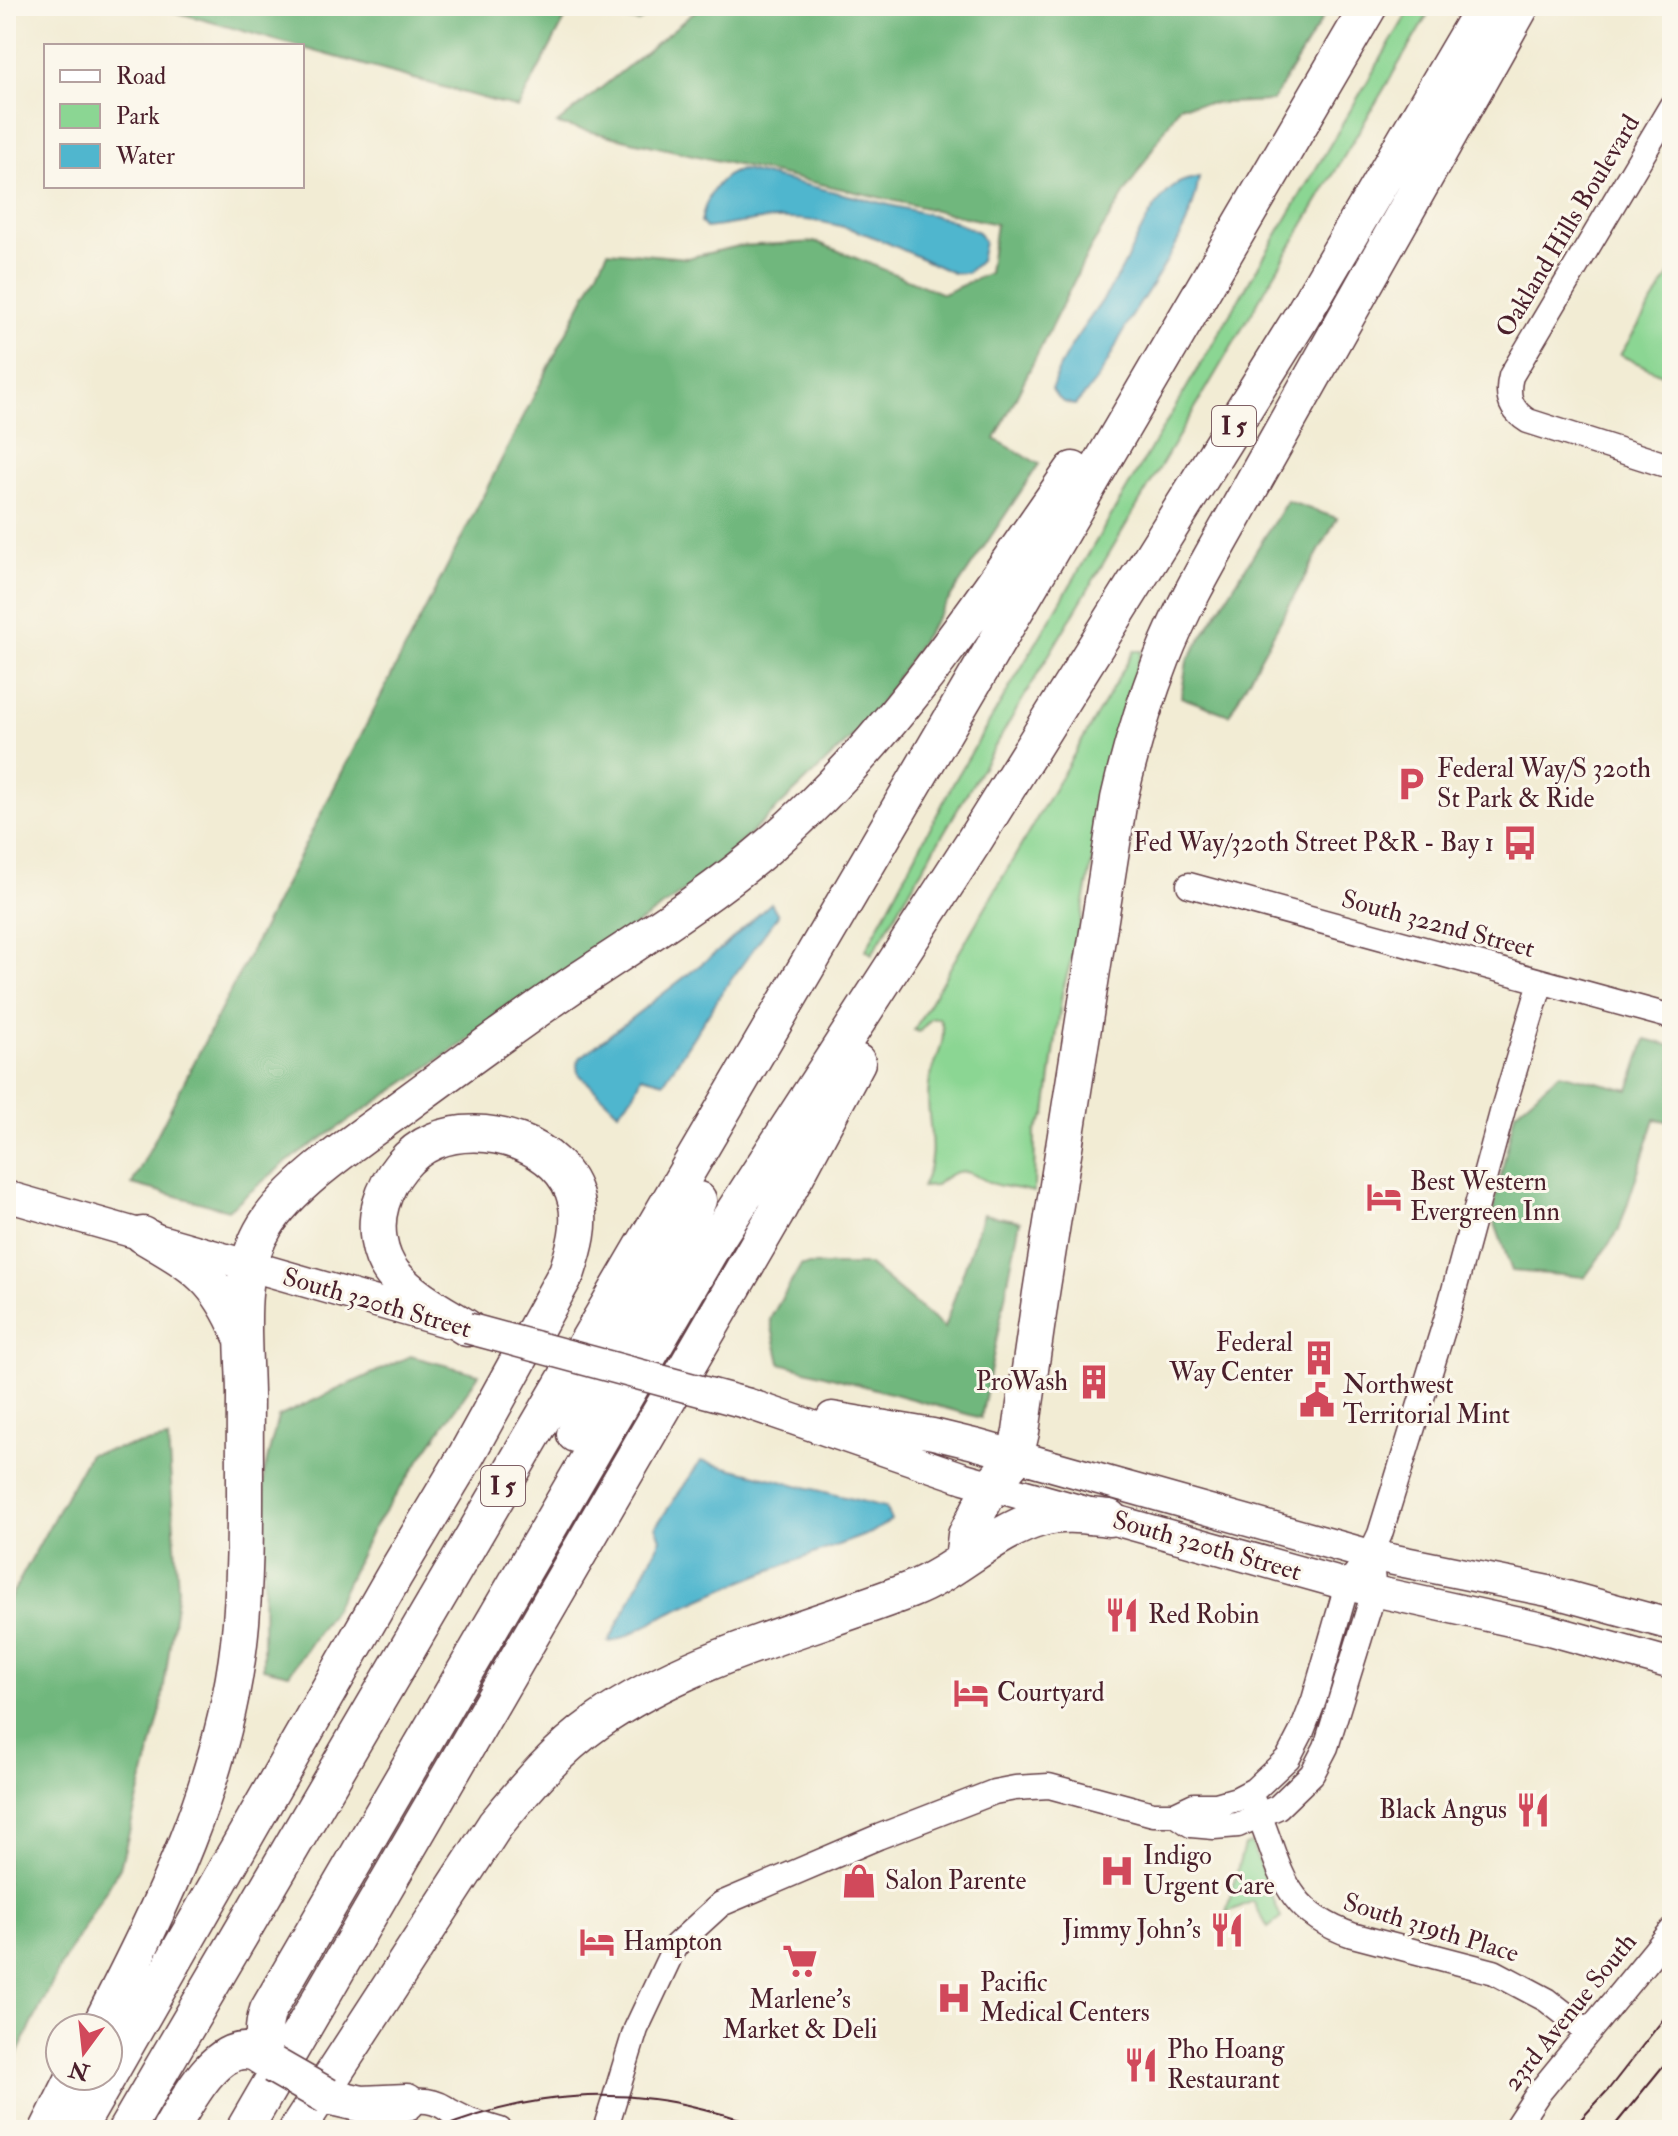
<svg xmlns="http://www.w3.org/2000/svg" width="1678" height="2136" viewBox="0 0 1678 2136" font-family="'IM FELL Double Pica',serif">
<rect width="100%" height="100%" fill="#fbf7ec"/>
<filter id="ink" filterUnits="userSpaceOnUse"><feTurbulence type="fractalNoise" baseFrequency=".0125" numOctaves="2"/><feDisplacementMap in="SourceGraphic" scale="16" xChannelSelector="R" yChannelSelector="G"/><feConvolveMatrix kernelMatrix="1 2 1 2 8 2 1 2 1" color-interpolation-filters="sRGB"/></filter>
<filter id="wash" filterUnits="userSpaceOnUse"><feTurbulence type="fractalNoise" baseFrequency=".006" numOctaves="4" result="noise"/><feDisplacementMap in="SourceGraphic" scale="32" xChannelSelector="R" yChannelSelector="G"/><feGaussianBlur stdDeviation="1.8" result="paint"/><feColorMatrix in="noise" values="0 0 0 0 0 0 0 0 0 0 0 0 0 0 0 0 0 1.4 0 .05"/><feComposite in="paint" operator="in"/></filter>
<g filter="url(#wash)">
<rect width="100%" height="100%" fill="#f2ecd4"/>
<path fill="#8bd693" stroke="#6a7a5f" stroke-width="2" d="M614 6H666L638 22 621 18Z
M1412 6H1433L872 954 866 950 954 782Z
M1672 271V379L1620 355Z
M1134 651H1142L1119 719 1078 935 1062 993 1046 1114 1035 1132 1034 1192C1023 1189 1012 1188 1001 1186 973 1181 967 1156 935 1186L922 1187C942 1148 924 1124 929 1084 932 1063 951 1039 939 1018L931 1019 919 1032 914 1030Z
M1251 1843 1281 1918 1268 1928 1253 1901 1226 1913 1244 1845Z"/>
<path fill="#70b77d" stroke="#5d6b54" stroke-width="2" d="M154 6H572L518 108Z
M702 6H1330L1272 101 1180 105 1090 249 995 439 1039 464 867 723 706 876 568 973 284 1164 228 1210 132 1184 608 251 687 258 739 246 817 242 943 294 989 273 996 224 557 124Z
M1287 501 1337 518 1229 715 1181 697 1187 661Z
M1646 1039 1672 1046V1122L1655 1119 1619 1230 1585 1277 1512 1271 1492 1215 1515 1112 1560 1073 1629 1090Z
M983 1214 1020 1221 981 1418 780 1363 770 1319 801 1265H869L944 1328Z
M410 1356 479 1374 372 1530 335 1607 289 1674 263 1668 264 1472 278 1417Z
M168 1439 178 1589 160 1714 120 1867 61 1965 6 2077V1605L89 1454Z"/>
<path fill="#50b6ce" stroke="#4d6a7c" stroke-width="2" d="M743 170 948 219 978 232 984 242 980 261 967 273H953C889 245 847 216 773 219 750 220 728 226 706 228L701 222C705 199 719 173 743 170Z
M1199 177C1192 230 1160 271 1132 316 1119 337 1110 361 1096 381 1090 389 1082 397 1075 405 1063 403 1058 400 1052 389 1064 343 1102 309 1123 267 1137 240 1150 204 1176 185 1181 180 1191 179 1199 177Z
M771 903 778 915 725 988 664 1082 642 1076 634 1094 618 1112 578 1073 577 1065 580 1058 722 948Z
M701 1461 885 1507 891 1520 871 1533C803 1558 735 1582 669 1613 656 1619 619 1643 609 1642L661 1539 656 1526Z"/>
</g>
<g filter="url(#ink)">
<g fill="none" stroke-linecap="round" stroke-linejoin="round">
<g stroke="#633e44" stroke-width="27">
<path id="minor" d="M1672 105 1511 376C1506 395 1510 410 1528 421L1672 467
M1189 885 1672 1017
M1249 1793C1282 1856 1273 1908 1352 1935L1494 1972 1547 2000 1588 2032
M1175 1814 1191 1825 1214 1827 1238 1825 1278 1807 1312 1774 1326 1747 1374 1592 1372 1573
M450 2111 470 2121 500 2130
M374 2130C395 2093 445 2089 464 2130
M605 2130 636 2029 675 1946 721 1904 878 1837 994 1792 1015 1788 1049 1786 1153 1814H1175L1194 1805H1216L1237 1799 1254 1790 1288 1758 1302 1731 1314 1700 1347 1585 1370 1555 1380 1534 1446 1320 1503 1109 1541 982
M1514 2130 1537 2095 1672 1930"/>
</g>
<g stroke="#633e44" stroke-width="33">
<path id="major" d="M6 1196 446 1322
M749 1404 964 1478 1351 1586 1542 1628 1672 1664
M832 1417 933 1434 974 1444 1370 1555 1548 1591 1672 1625"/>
</g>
<g stroke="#633e44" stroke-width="39">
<path id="highway" d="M143 1235C194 1265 217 1277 241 1335
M575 1434 698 1200
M963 1560 966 1535 992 1485 1015 1457 1021 1432 1041 1293 1119 799C1130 751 1144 704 1162 658 1185 599 1220 543 1250 488L1521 6
M99 2028C162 1905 223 1782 239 1643 248 1562 244 1480 245 1398 245 1341 233 1278 265 1226 291 1184 357 1140 398 1110 458 1066 519 1021 581 979 646 936 713 894 772 843 894 737 981 601 1073 470
M273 2065C263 2045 261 2031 268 2010L717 1238 974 841 1302 316 1484 6
M108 2076 394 1576 467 1454 567 1272C575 1248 582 1224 576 1200 563 1144 483 1120 434 1141 408 1152 389 1177 381 1204 374 1227 378 1255 393 1274 413 1298 441 1312 467 1328
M327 2096 362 2104 407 2102
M48 2130 75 2076
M77 2130 108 2076
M126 2130 1369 6
M170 2130C185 2106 215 2042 252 2052 259 2054 267 2061 273 2065
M244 2130 775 1215 857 1062
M297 2130 495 1825C526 1787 557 1750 597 1722 689 1657 806 1630 910 1590 957 1572 993 1531 1042 1518 1064 1512 1087 1516 1109 1518"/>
</g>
<use href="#minor" stroke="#fff" stroke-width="24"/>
<use href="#major" stroke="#fff" stroke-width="30"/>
<use href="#highway" stroke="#fff" stroke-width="36"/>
<path stroke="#4a1f2b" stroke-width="2" d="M436 2130C504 2102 579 2089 653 2099 695 2104 738 2119 779 2130
M1571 2130 1608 2090 1672 2008
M1611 2130 1672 2055"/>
<g stroke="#633e44" stroke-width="33" stroke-linecap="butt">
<path id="major-bridge" d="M467 1328 749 1404"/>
</g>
<g stroke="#633e44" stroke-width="39" stroke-linecap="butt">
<path id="highway-bridge" d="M273 2065 327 2096"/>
</g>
<use href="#major-bridge" stroke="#fff" stroke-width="30"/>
<use href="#highway-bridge" stroke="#fff" stroke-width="36"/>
</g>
</g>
<defs>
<g id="parking-bare" transform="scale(2.76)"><path d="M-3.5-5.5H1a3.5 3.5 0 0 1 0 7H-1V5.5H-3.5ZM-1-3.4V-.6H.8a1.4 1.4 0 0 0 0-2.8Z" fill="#d1495b" stroke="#fbf7ec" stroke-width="2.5" paint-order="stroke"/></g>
<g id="bus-bare" transform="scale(2.76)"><path d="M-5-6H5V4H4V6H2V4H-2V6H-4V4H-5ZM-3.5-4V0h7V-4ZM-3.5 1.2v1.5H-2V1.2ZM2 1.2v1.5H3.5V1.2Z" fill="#d1495b" stroke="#fbf7ec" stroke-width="2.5" paint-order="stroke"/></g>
<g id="hotel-bare" transform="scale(2.76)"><path d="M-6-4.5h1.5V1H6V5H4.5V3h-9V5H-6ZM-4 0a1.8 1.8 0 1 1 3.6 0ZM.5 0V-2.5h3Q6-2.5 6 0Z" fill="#d1495b" stroke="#fbf7ec" stroke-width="2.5" paint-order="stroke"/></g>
<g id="building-bare" transform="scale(2.76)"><path d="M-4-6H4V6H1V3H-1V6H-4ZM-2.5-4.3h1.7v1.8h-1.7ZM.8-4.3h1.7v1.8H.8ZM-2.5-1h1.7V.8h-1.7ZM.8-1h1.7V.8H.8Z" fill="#d1495b" stroke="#fbf7ec" stroke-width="2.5" paint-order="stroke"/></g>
<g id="civic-bare" transform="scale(2.76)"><path d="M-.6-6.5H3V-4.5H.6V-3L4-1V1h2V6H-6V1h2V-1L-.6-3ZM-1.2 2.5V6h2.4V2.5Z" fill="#d1495b" stroke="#fbf7ec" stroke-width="2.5" paint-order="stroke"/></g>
<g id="restaurant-bare" transform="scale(2.76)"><path d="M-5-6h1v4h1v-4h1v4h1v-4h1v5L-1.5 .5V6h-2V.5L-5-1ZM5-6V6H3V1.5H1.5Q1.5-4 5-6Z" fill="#d1495b" stroke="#fbf7ec" stroke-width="2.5" paint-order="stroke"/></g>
<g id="hospital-bare" transform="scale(2.76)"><path d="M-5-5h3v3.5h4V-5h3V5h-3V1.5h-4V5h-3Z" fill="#d1495b" stroke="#fbf7ec" stroke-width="2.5" paint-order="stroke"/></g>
<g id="shop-bare" transform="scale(2.76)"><path d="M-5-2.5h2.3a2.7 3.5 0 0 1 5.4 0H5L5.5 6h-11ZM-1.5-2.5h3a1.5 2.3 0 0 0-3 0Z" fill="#d1495b" stroke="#fbf7ec" stroke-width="2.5" paint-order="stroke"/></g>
<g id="supermarket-bare" transform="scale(2.76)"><path d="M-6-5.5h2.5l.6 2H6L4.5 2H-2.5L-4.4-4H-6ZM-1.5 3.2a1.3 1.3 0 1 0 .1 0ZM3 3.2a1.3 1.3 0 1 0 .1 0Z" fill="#d1495b" stroke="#fbf7ec" stroke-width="2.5" paint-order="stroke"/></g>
</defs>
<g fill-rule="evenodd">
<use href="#parking-bare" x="1411" y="784"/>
<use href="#bus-bare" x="1520" y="843"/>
<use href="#hotel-bare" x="1384" y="1197"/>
<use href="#building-bare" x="1319" y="1358"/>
<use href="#building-bare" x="1094" y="1382"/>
<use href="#civic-bare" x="1317" y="1400"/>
<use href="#restaurant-bare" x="1122" y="1615"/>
<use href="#hotel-bare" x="971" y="1693"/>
<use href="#restaurant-bare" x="1533" y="1810"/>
<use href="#hospital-bare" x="1117" y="1871"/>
<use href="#shop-bare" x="859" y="1881"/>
<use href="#restaurant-bare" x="1227" y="1930"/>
<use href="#hotel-bare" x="597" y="1942"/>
<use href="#supermarket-bare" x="800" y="1961"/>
<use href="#hospital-bare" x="954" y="1998"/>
<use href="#restaurant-bare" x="1141" y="2065"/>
</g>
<g text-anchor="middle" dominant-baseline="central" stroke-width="6" stroke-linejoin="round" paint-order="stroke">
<g fill="#fbf7ec" stroke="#7f6065" stroke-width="2">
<rect x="1212" y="406" width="44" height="40" rx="6"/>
<rect x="481" y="1466" width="44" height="40" rx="6"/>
</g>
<g font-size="24" font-weight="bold" fill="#4a1f2b">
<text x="1234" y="426">I 5</text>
<text x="503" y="1486">I 5</text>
</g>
<g font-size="26" fill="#4a1f2b" stroke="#fbf7ec">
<text transform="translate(1568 226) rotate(-59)">Oakland Hills Boulevard</text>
<text transform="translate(1438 924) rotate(15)">South 322nd Street</text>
<text transform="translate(377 1303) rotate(16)">South 320th Street</text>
<text transform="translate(1207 1546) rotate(16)">South 320th Street</text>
<text transform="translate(1431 1928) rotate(17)">South 319th Place</text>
<text transform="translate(1570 2012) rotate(-51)">23rd Avenue South</text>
</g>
<g font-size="26" fill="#4a1f2b" stroke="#fbf7ec" text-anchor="start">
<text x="1437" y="769">Federal Way/S 320th<tspan x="1437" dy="30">St Park &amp; Ride</tspan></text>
<text x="1494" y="843" text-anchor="end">Fed Way/320th Street P&amp;R - Bay 1</text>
<text x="1410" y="1182">Best Western<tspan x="1410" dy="30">Evergreen Inn</tspan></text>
<text x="1293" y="1343" text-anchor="end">Federal<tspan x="1293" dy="30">Way Center</tspan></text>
<text x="1068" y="1382" text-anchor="end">ProWash</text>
<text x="1343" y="1385">Northwest<tspan x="1343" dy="30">Territorial Mint</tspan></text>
<text x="1148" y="1615">Red Robin</text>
<text x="997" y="1693">Courtyard</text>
<text x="1507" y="1810" text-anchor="end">Black Angus</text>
<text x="1143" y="1856">Indigo<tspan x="1143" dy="30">Urgent Care</tspan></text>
<text x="885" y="1881">Salon Parente</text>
<text x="1201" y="1930" text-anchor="end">Jimmy John's</text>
<text x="623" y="1942">Hampton</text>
<text x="980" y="1983">Pacific<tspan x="980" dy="30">Medical Centers</tspan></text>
<text x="800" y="2000" text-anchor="middle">Marlene's<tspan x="800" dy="30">Market &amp; Deli</tspan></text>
<text x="1167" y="2050">Pho Hoang<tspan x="1167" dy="30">Restaurant</tspan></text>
</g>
</g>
<rect width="1678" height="2136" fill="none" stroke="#fbf7ec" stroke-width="32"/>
<rect x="44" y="44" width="260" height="144" fill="#fbf7ec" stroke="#b4a19f" stroke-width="2"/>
<rect x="60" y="70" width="40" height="12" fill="#ffffff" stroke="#b4a19f" stroke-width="2"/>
<text x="116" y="84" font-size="24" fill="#4a1f2b">Road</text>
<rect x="60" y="104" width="40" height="24" fill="#8bd693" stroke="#b4a19f" stroke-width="2"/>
<text x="116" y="124" font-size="24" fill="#4a1f2b">Park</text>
<rect x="60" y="144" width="40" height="24" fill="#50b6ce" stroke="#b4a19f" stroke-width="2"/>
<text x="116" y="164" font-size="24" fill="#4a1f2b">Water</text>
<g transform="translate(84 2052) rotate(195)"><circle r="38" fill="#fbf7ec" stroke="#b4a19f" stroke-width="2"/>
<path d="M0-6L14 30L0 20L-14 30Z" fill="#d1495b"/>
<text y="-12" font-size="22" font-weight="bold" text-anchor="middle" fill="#4a1f2b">N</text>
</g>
</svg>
